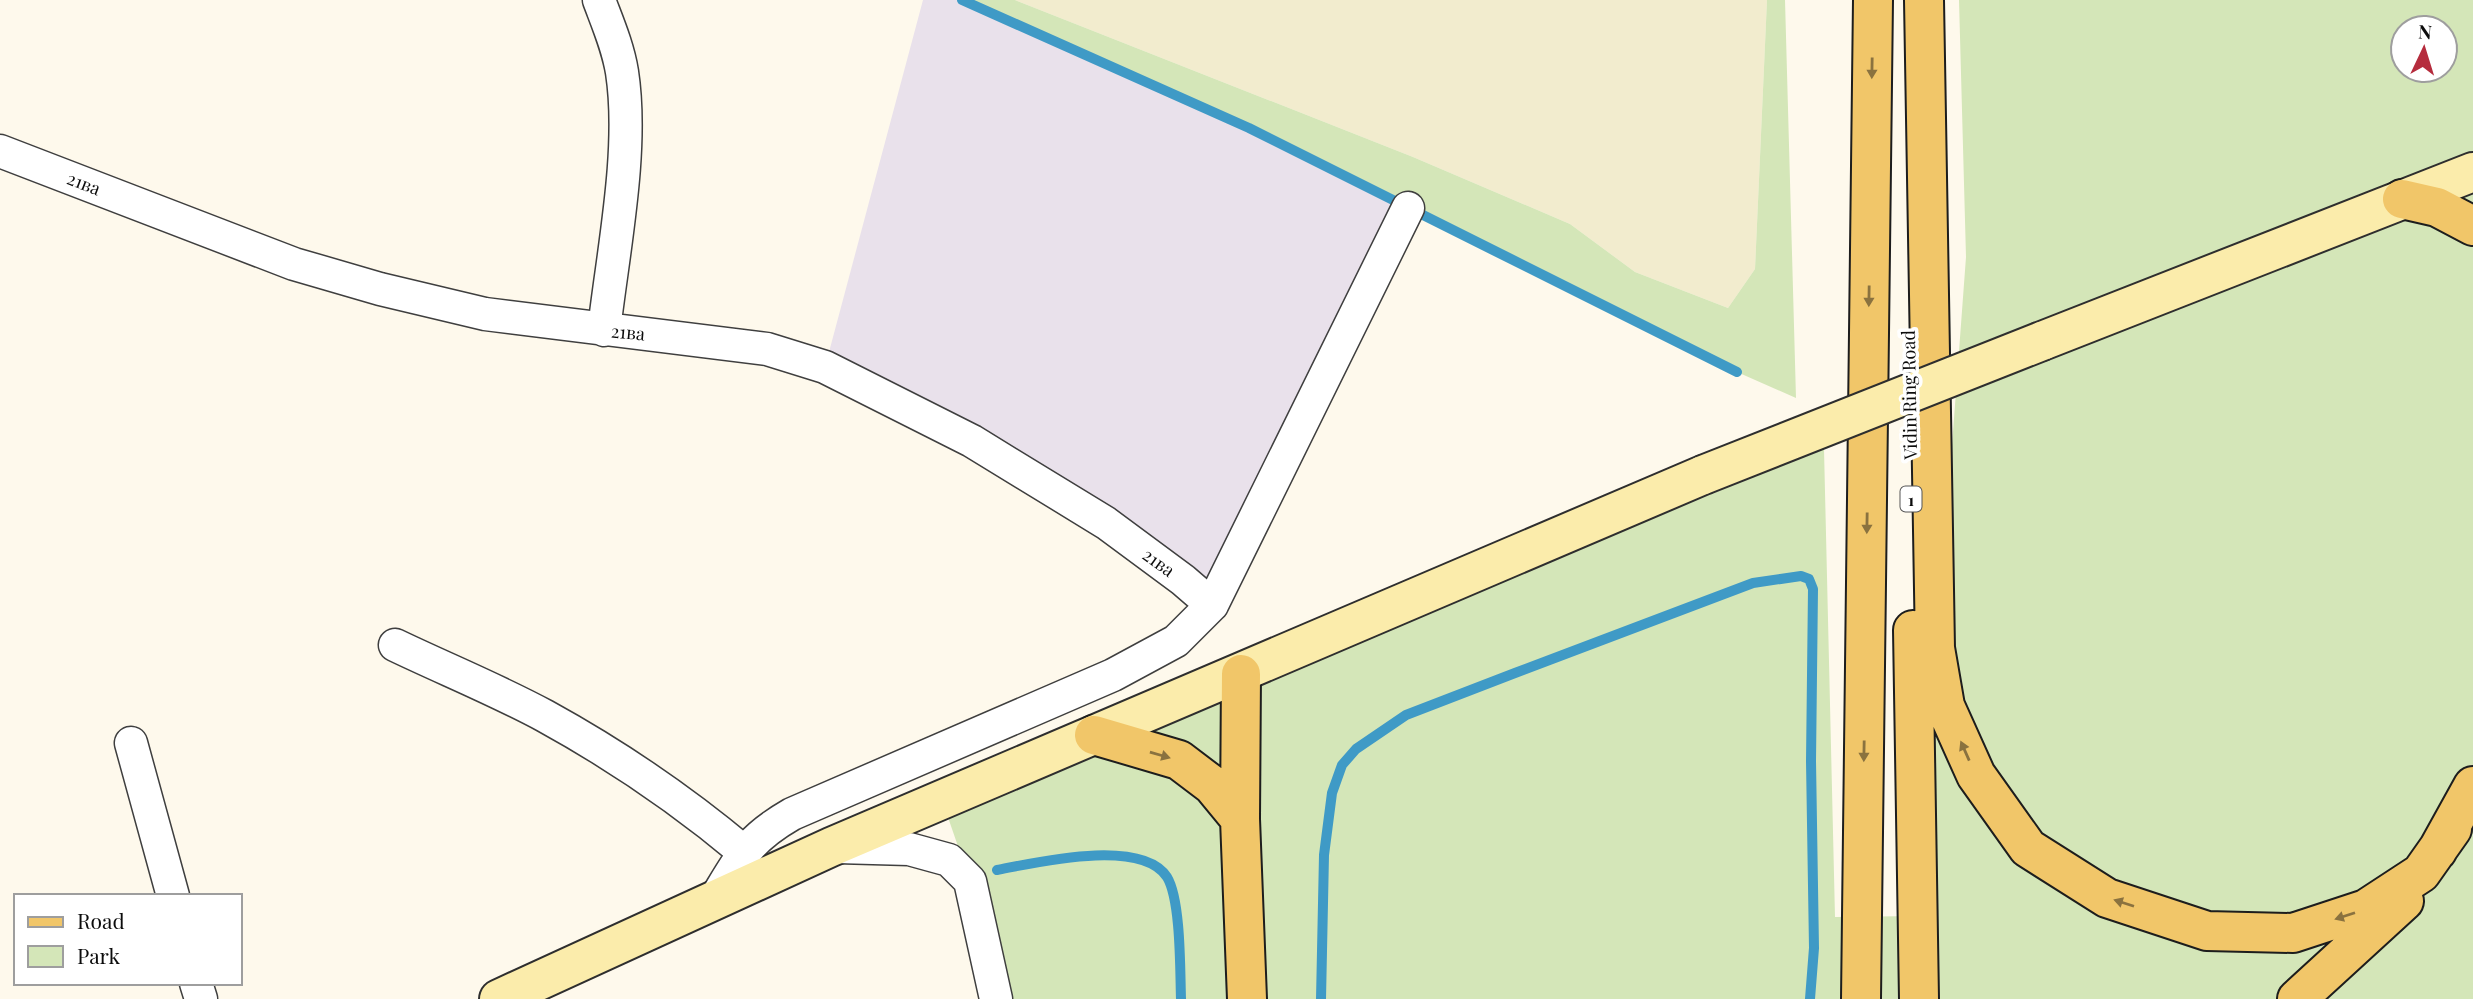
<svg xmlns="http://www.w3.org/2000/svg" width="2473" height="999" viewBox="0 0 2473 999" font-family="'Playfair Display',serif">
<rect width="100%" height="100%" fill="#fef9ec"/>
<path fill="#e9e1eb" d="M923 0H962L1249 128 1408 208 1212 605 825 367Z"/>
<path fill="#f2ecce" d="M1015 0H1767L1755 269 1728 308 1635 272 1570 224 1413 157Z"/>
<path fill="#d4e6b8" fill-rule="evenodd" d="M962 0H1015L1413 157 1570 224 1635 272 1728 308 1755 269 1767 0H1785L1796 398 1737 372 1249 128Z
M1959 0H2473V999H996L970 881 942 800 1798 438 1824 449 1835 917 1917 916 1966 257ZM2403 28H2445V70H2403Z"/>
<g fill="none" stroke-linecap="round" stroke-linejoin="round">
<path stroke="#3f9ac6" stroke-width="10" d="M962 0 1249 128 1737 372
M997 870C1034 863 1141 837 1167 877 1181 900 1180 970 1181 999
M1321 999 1324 855 1332 793 1342 765 1356 749 1406 715 1515 673 1753 583 1801 576 1809 579 1813 589 1811 761 1814 948 1810 999"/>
<g stroke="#3f3f3f" stroke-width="35">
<path id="minor" d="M599 0C608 24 618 47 622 72 634 150 613 251 604 330
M0 151 294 264 380 289 485 314 767 349 825 367 972 441 1106 523 1183 580 1212 605
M395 645C445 669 497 690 545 716 616 755 682 800 744 852
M131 743 173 896
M837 847 909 849 949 860 970 881 996 999
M714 901C740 858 747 840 792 814L1113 675 1176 641 1212 605 1408 208
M196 983 201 999"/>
</g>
<g stroke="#2e2e2e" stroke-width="42">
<path id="secondary" d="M2042 341 2473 172
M499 999 831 847 1703 475"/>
</g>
<g stroke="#1d1d1d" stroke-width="42">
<path id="primary" d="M1924 0 1935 648 1945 706 1976 775 2028 848 2107 898 2207 931 2293 933 2366 909 2421 873 2452 829
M2402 199 2437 207 2473 226
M1913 630 1919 999
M1241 674 1240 819 1247 999
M1094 735 1179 760 1212 785 1240 819
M2437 851 2473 786
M1861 999 1873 0
M2297 999 2404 901"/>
</g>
<use href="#minor" stroke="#fff" stroke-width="32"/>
<use href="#secondary" stroke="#fbecab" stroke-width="38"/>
<use href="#primary" stroke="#f1c669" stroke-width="38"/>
<g stroke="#2e2e2e" stroke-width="42" stroke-linecap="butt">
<path id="secondary-bridge" d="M1703 475 2042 341"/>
</g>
<use href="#secondary-bridge" stroke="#fbecab" stroke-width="38"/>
</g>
<defs><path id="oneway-solid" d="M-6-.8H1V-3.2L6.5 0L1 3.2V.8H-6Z" transform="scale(1.75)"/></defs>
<g fill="#8a723f">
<use href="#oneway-solid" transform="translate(1872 68) rotate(91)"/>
<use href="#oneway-solid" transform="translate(1869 296) rotate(91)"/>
<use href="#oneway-solid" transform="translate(1867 523) rotate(91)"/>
<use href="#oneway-solid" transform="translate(1864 751) rotate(91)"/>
<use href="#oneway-solid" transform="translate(1965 751) rotate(-114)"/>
<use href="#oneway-solid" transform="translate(1160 755) rotate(16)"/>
<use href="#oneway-solid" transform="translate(2124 903) rotate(-162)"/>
<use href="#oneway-solid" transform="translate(2345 916) rotate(162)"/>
</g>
<g text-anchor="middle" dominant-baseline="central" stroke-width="7" stroke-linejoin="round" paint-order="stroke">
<rect fill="#fff" stroke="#555" stroke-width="2" x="1900.5" y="486.5" width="21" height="25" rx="5"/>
<g font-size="16" font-weight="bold" fill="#0c0c0c">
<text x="1911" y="499">1</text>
</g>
<g font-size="18" fill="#0c0c0c" stroke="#fff">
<text transform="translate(84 183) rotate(21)">21ва</text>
<text transform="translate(628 332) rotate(5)">21ва</text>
<text transform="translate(1909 395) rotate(-91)">Vidin Ring Road</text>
<text transform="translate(1159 562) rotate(36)">21ва</text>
</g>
</g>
<rect x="14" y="894" width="228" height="91" fill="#ffffff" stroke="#9e9e9e" stroke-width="2"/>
<rect x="28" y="917" width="35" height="10" fill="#f1c669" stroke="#9e9e9e" stroke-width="2"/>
<text x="77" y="929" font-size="21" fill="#0c0c0c">Road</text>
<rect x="28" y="946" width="35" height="21" fill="#d4e6b8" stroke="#9e9e9e" stroke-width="2"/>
<text x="77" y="964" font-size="21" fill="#0c0c0c">Park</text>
<g transform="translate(2424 49) rotate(4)"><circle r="33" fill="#ffffff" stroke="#9e9e9e" stroke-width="2"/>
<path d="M0-5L12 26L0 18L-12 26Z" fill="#b52c3d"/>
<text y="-10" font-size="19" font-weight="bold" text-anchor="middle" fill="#0c0c0c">N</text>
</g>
</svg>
